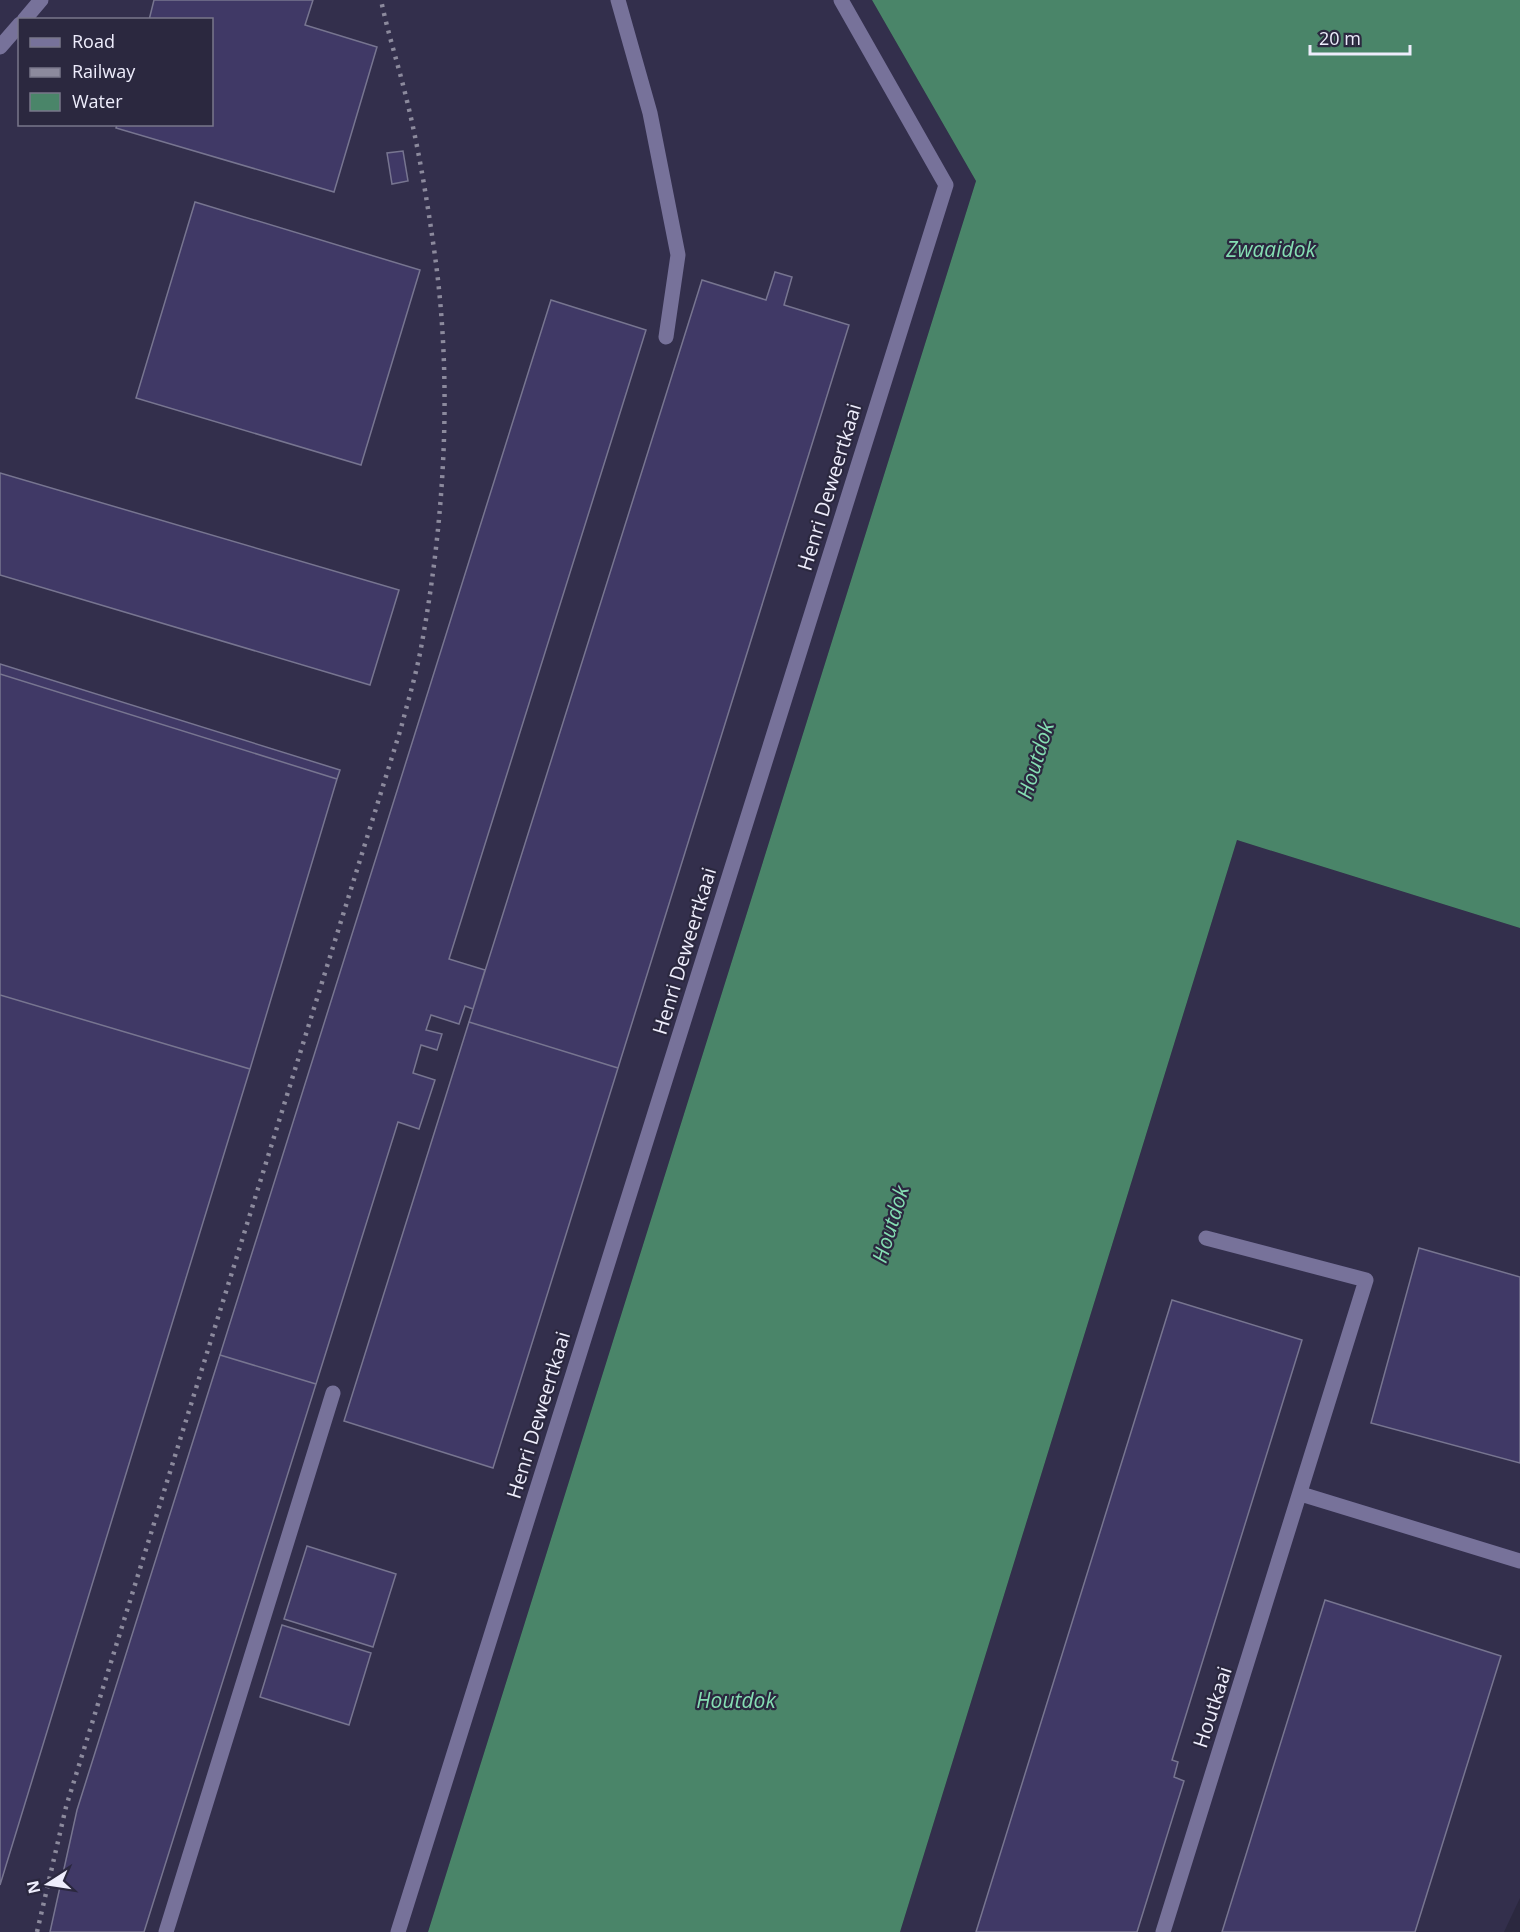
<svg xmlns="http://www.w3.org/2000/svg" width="1520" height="1932" viewBox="0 0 1520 1932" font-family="'Open Sans',sans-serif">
<rect width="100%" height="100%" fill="#2b283f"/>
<path fill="#332f4c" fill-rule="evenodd" d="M0 0H872L976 181 428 1932H0ZM20 20H212V124H20Z
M1237 840 1520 928V1898L1504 1932H900Z"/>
<path fill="#4a8569" d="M872 0H1520V928L1237 840 900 1932H428L976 181Z"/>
<path fill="#403966" stroke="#777590" stroke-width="1.5" d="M154 0H313L305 25 377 47 334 192 116 128 117 124H212V20H149Z
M403 151 408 181 392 184 387 153Z
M195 202 420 270 361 465 136 398Z
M775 272 792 277 784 305 849 325 618 1068 469 1022 702 280 766 300Z
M551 300 646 330 449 959 485 970 473 1009 465 1006 459 1024 431 1015 426 1030 442 1034 437 1050 421 1045 413 1073 435 1080 419 1129 398 1122 316 1384 220 1355Z
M0 473 399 590 370 685 0 575Z
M0 664 340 770 337 779 0 674Z
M0 674 337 779 250 1069 0 995Z
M0 995 250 1069 0 1885Z
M469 1022 618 1068 493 1468 344 1421Z
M1419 1248 1520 1277V1463L1371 1423Z
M1172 1300 1302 1340 1172 1760 1178 1762 1174 1777 1184 1781 1137 1932H976Z
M220 1355 316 1384 144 1932H50L77 1810Z
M307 1546 396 1574 373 1647 284 1619Z
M1325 1600 1501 1656 1415 1932H1222Z
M282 1625 371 1653 349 1725 260 1697Z"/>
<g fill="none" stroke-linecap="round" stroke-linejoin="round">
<path stroke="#77729a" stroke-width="15" d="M618 0 650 113 678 255 666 337
M24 20 41 0
M0 47 20 24
M1301 1494 1520 1561
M166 1932 333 1393
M398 1932 946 185 841 0
M1163 1932 1366 1280 1206 1238"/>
<path stroke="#8c8a9d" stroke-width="4.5" stroke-dasharray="3 6" stroke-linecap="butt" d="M37 1932 66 1807 401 728C408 701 416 675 421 648 445 518 453 380 434 249 427 200 419 150 407 101 399 67 388 34 381 0"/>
</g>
<g text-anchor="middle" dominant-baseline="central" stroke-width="4.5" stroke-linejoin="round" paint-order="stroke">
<g font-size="20" fill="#eeedfc" stroke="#2b283f">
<text transform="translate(829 487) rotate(-73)">Henri Deweertkaai</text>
<text transform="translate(684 951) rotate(-73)">Henri Deweertkaai</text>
<text transform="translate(538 1415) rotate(-73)">Henri Deweertkaai</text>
<text transform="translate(1212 1707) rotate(-72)">Houtkaai</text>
</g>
<g font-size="21" font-style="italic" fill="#85deb3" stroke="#2b283f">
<text x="1271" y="249">Zwaaidok</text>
<text transform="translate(1035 760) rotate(-73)">Houtdok</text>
<text transform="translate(890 1224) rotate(-73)">Houtdok</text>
<text x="736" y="1700">Houtdok</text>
</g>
</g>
<rect x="18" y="18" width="195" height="108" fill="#2b283f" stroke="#79778b" stroke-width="1.5"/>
<rect x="30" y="38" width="30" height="9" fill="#77729a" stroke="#79778b" stroke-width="1.5"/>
<text x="72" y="48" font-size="18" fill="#eeedfc">Road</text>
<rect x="30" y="68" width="30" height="9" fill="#8c8a9d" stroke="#79778b" stroke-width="1.5"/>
<text x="72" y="78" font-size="18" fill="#eeedfc">Railway</text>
<rect x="30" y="93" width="30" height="18" fill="#4a8569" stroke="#79778b" stroke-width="1.5"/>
<text x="72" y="108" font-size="18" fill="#eeedfc">Water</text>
<g transform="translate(48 1884) rotate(258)" stroke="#2b283f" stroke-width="4.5" paint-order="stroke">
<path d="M0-4.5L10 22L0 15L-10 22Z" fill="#eeedfc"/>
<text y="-9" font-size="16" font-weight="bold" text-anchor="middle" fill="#eeedfc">N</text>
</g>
<path d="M1310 45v9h100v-9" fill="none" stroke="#eeedfc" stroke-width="3"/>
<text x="1319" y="45" font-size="18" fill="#eeedfc" stroke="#2b283f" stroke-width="4.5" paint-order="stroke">20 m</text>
</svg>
